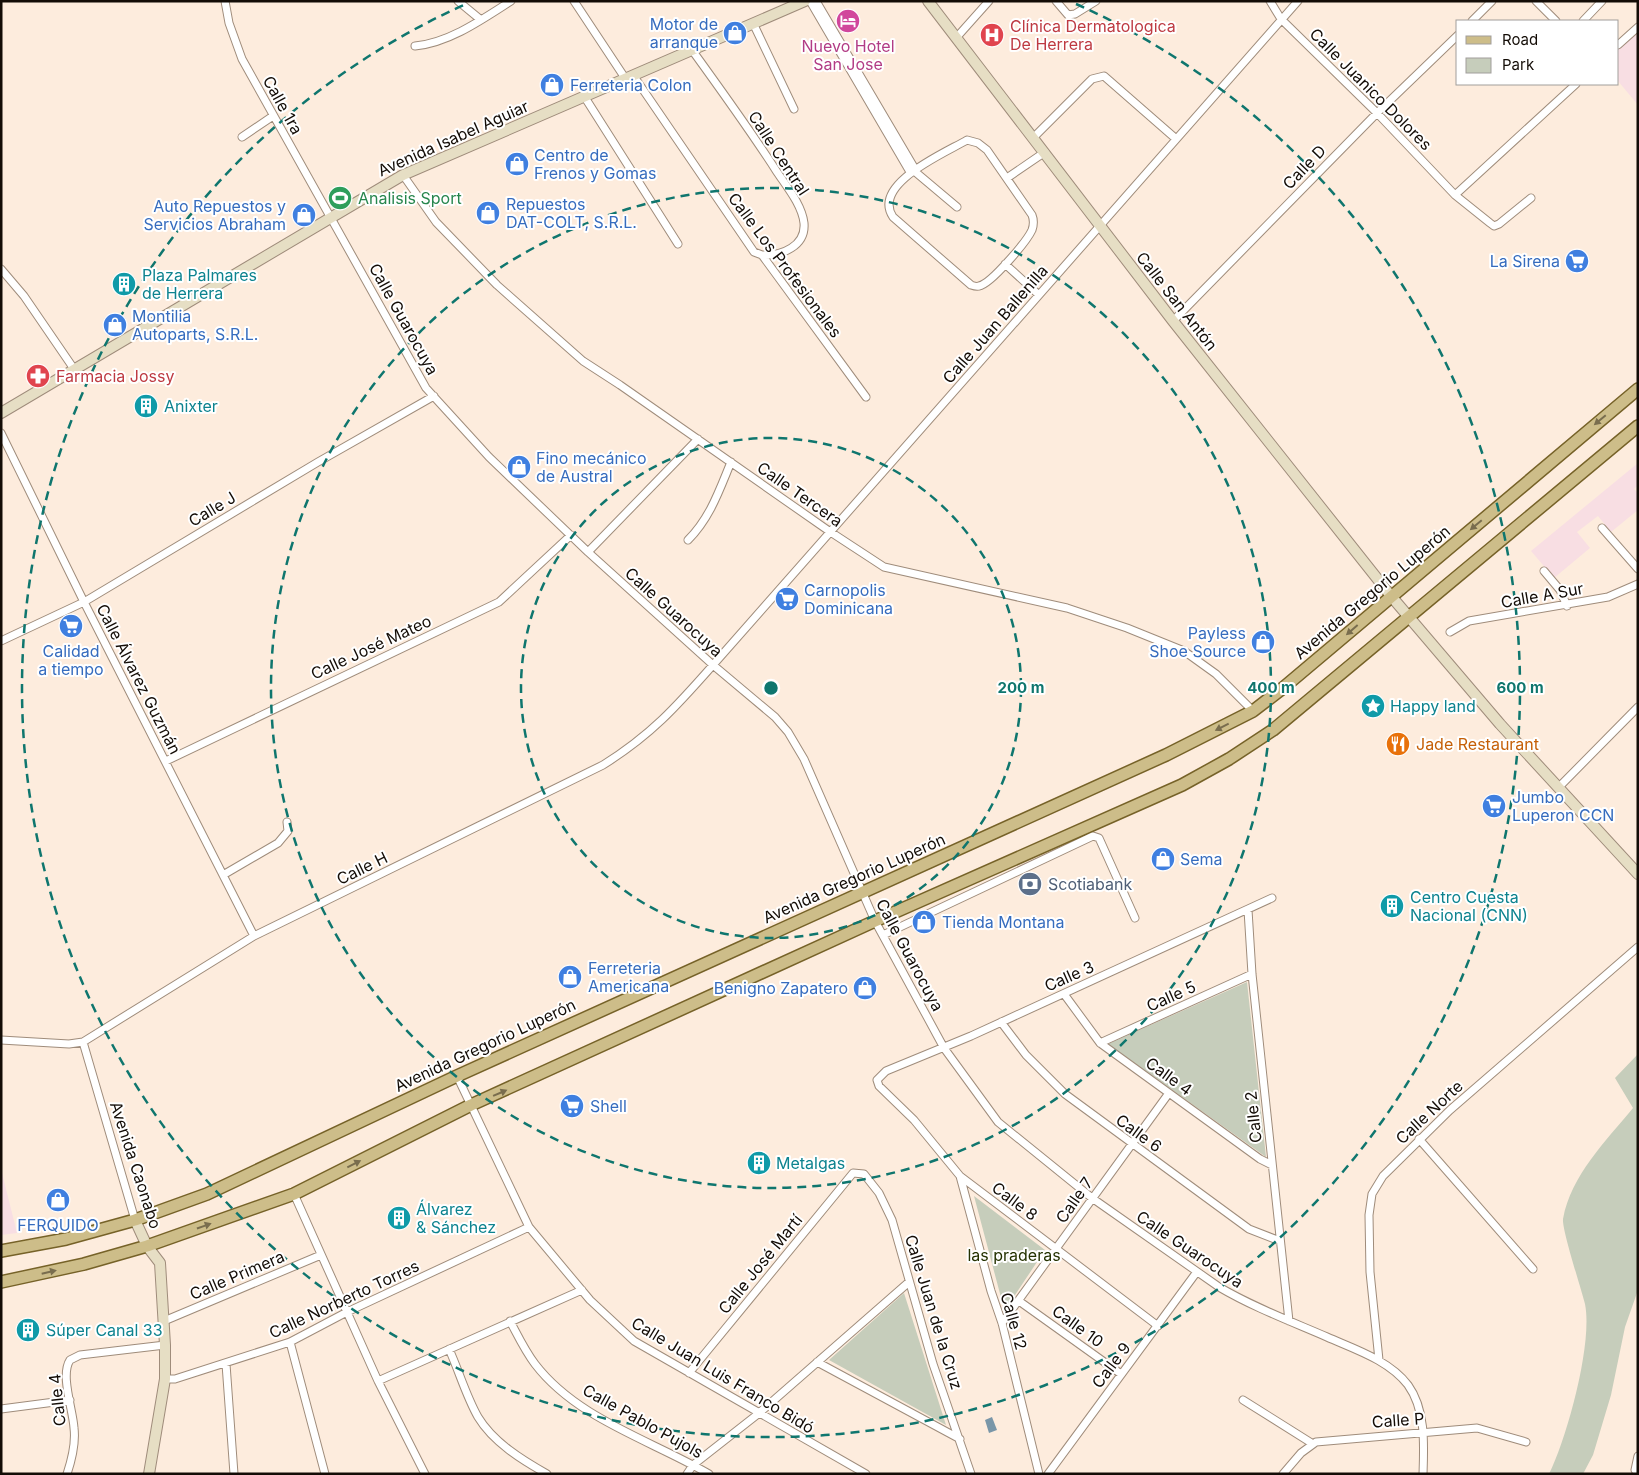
<svg xmlns="http://www.w3.org/2000/svg" width="1639" height="1475" viewBox="0 0 1639 1475" font-family="Inter,sans-serif">
<rect width="100%" height="100%" fill="#fdecdd"/>
<path fill="#f8dee3" d="M1638 32V105L1618 81V49Z
M1638 463V485L1634 489 1638 493V510L1611 532 1598 516 1577 532 1590 548 1554 578 1531 551Z
M1 1169 17 1233 1 1235Z"/>
<path fill="#c6cdbb" d="M1247 982 1266 1157 1108 1044Z
M1638 1054V1290L1625 1327 1611 1395 1593 1455 1583 1474H1549C1567 1438 1593 1343 1585 1304 1581 1288 1562 1230 1563 1219 1571 1175 1606 1141 1633 1108L1615 1078Z
M974 1196 1045 1250 1005 1310 1003 1305Z
M904 1293 946 1425 829 1360Z"/>
<path fill="#7996a8" d="M992 1417 997 1430 989 1433 985 1420Z"/>
<g fill="none" stroke-linecap="round" stroke-linejoin="round">
<g stroke="#9f8c7b" stroke-width="9">
<path id="street" d="M225 1 229 23 242 59 426 388 489 457 588 552 713 665 775 717 788 732 804 759 875 921 944 1048 998 1122 1092 1198 1219 1287C1253 1307 1290 1321 1327 1337 1354 1349 1389 1360 1408 1385 1426 1410 1424 1445 1423 1474
M458 1 481 20
M574 1 625 78
M810 1 910 172
M816 1 915 169
M1056 1 1068 15 1075 14 1096 1
M1270 1 1281 19 1377 113 1455 195 1490 223 1494 226 1499 224 1531 198
M1536 1 1556 21
M1472 21 1492 1
M1583 21 1602 1
M753 23 794 109
M956 38 989 1
M1618 45 1638 27
M415 46C449 43 483 19 511 1
M692 50C721 90 750 130 777 172 787 187 802 205 804 223 806 246 782 256 762 255
M633 75 754 252 762 255 866 397
M584 96 678 244
M242 137 273 116
M1034 137 1092 79 1104 76 1175 138
M967 140 978 143 987 150 1032 215C1034 220 1034 224 1032 230 1027 241 991 284 979 286 977 287 974 286 971 285L893 217C871 184 945 153 967 140Z
M913 170 957 207
M403 175 436 222 497 285 583 361 620 385 829 531 884 567 1067 608 1127 628 1184 651 1216 674 1253 711
M1007 178 1045 152
M1455 195 1576 84
M1005 264 1039 295
M1 269 24 296 74 369
M1173 321 1377 113 1458 35
M1 433 84 602 254 936
M1602 528 1638 569
M688 540C710 518 719 491 731 462
M588 552 698 439
M1544 571 1560 590 1567 606
M1450 632 1469 621 1608 597 1638 584
M1 641 84 602 318 462 434 396
M166 761 499 602 571 535
M1558 788 1638 707
M223 875 278 843 288 831 287 822
M1248 910 1252 974 1289 1321
M883 935 1093 836 1099 838 1135 918
M1064 994 1100 1043 1260 1159 1272 1165
M1001 1022 1026 1055 1065 1094 1249 1229 1280 1241
M1 1040 69 1044 83 1042 254 936 603 765C651 735 676 707 713 665L1298 1
M83 1042 135 1220
M1100 1043 1252 974
M457 1076 529 1227 590 1300 634 1341 866 1474
M1419 1139 1533 1269
M960 1176 991 1291 1002 1323 1039 1474
M294 1194 378 1381 425 1474
M1019 1301 1121 1374
M164 1321 321 1255
M510 1321C518 1336 525 1351 535 1364 577 1419 651 1440 709 1474
M1002 1323 1169 1093
M1158 1326 960 1176 914 1120 879 1086 877 1080 886 1071 971 1036 1272 898
M290 1342 325 1474
M449 1349C459 1371 466 1396 478 1417 493 1442 522 1460 547 1474
M1379 1360 1370 1272 1369 1215 1372 1194 1383 1176 1450 1110 1638 947
M817 1362 960 1439
M226 1364 234 1474
M689 1373 853 1173 864 1174 879 1193 892 1220 933 1364 971 1474
M165 1379H175L290 1342 347 1312 529 1227
M378 1381 582 1290
M1243 1400 1313 1444
M1 1409 70 1400
M1638 1456 1635 1470 1638 1473
M67 1474C72 1459 76 1444 74 1428 73 1410 60 1375 70 1360L80 1355 165 1345
M687 1474 693 1465 758 1414 909 1282
M1048 1474 1196 1273
M1283 1474 1301 1453 1316 1442 1477 1428 1526 1442"/>
</g>
<g stroke="#9f8c7b" stroke-width="12">
<path id="secondary" d="M928 1 1173 321 1391 596 1500 724 1638 874
M1 413 403 175 805 1
M135 1220 147 1246 160 1263 165 1345V1379L149 1474"/>
</g>
<g stroke="#766228" stroke-width="14">
<path id="primary" d="M1 1251 66 1239 135 1220 207 1194 457 1076 1166 755 1253 711 1283 688 1638 389
M1 1282 84 1264 147 1246 294 1194 471 1105 875 921 1182 785 1229 759 1273 730 1638 426"/>
</g>
<use href="#street" stroke="#fff" stroke-width="7"/>
<use href="#secondary" stroke="#e6dec4" stroke-width="10"/>
<use href="#primary" stroke="#cdbd89" stroke-width="11"/>
</g>
<defs><path id="oneway-solid" d="M-6-.8H1V-3.2L6.5 0L1 3.2V.8H-6Z" transform="scale(1.25)"/></defs>
<g fill="#796d4e">
<use href="#oneway-solid" transform="translate(1600 420) rotate(140)"/>
<use href="#oneway-solid" transform="translate(1476 525) rotate(140)"/>
<use href="#oneway-solid" transform="translate(1352 630) rotate(139)"/>
<use href="#oneway-solid" transform="translate(1222 727) rotate(153)"/>
<use href="#oneway-solid" transform="translate(500 1093) rotate(-23)"/>
<use href="#oneway-solid" transform="translate(354 1164) rotate(-27)"/>
<use href="#oneway-solid" transform="translate(204 1226) rotate(-19)"/>
<use href="#oneway-solid" transform="translate(49 1272) rotate(-13)"/>
</g>
<g fill="none" stroke="#0f766e" stroke-width="2.5" stroke-dasharray="9 6">
<circle cx="771" cy="688" r="250"/>
<circle cx="771" cy="688" r="500"/>
<path d="M1076 4A749 749 0 1 1 466 4"/>
</g>
<defs>
<g id="hotel-disc" transform="scale(1.25)"><circle r="9.5" fill="#d1479c" stroke="#fff"/><path d="M-6-4.5h1.5V1H6V5H4.5V3h-9V5H-6ZM-4 0a1.8 1.8 0 1 1 3.6 0ZM.5 0V-2.5h3Q6-2.5 6 0Z" fill="#fff"/></g>
<g id="shop-disc" transform="scale(1.25)"><circle r="9.5" fill="#3f7fe0" stroke="#fff"/><path d="M-5-2.5h2.3a2.7 3.5 0 0 1 5.4 0H5L5.5 6h-11ZM-1.5-2.5h3a1.5 2.3 0 0 0-3 0Z" fill="#fff"/></g>
<g id="hospital-disc" transform="scale(1.25)"><circle r="9.5" fill="#e0444e" stroke="#fff"/><path d="M-5-5h3v3.5h4V-5h3V5h-3V1.5h-4V5h-3Z" fill="#fff"/></g>
<g id="stadium-disc" transform="scale(1.25)"><circle r="9.5" fill="#2e9e5b" stroke="#fff"/><path d="M0-5a6.5 5 0 1 0 0 10a6.5 5 0 1 0 0-10ZM-3.5-1.8h7v3.6h-7Z" fill="#fff"/></g>
<g id="supermarket-disc" transform="scale(1.25)"><circle r="9.5" fill="#3f7fe0" stroke="#fff"/><path d="M-6-5.5h2.5l.6 2H6L4.5 2H-2.5L-4.4-4H-6ZM-1.5 3.2a1.3 1.3 0 1 0 .1 0ZM3 3.2a1.3 1.3 0 1 0 .1 0Z" fill="#fff"/></g>
<g id="building-disc" transform="scale(1.25)"><circle r="9.5" fill="#0f9aa8" stroke="#fff"/><path d="M-4-6H4V6H1V3H-1V6H-4ZM-2.5-4.3h1.7v1.8h-1.7ZM.8-4.3h1.7v1.8H.8ZM-2.5-1h1.7V.8h-1.7ZM.8-1h1.7V.8H.8Z" fill="#fff"/></g>
<g id="pharmacy-disc" transform="scale(1.25)"><circle r="9.5" fill="#e0444e" stroke="#fff"/><path d="M-2-6h4v4h4v4h-4v4h-4v-4h-4v-4h4Z" fill="#fff"/></g>
<g id="sight-disc" transform="scale(1.25)"><circle r="9.5" fill="#0f9aa8" stroke="#fff"/><path d="M0-6L1.8-2.2L6-1.7L2.9 1.2L3.7 5.4L0 3.3L-3.7 5.4L-2.9 1.2L-6-1.7L-1.8-2.2Z" fill="#fff"/></g>
<g id="restaurant-disc" transform="scale(1.25)"><circle r="9.5" fill="#e8710a" stroke="#fff"/><path d="M-5-6h1v4h1v-4h1v4h1v-4h1v5L-1.5 .5V6h-2V.5L-5-1ZM5-6V6H3V1.5H1.5Q1.5-4 5-6Z" fill="#fff"/></g>
<g id="bank-disc" transform="scale(1.25)"><circle r="9.5" fill="#5c6f8a" stroke="#fff"/><path d="M-6-4H6V4H-6ZM0-2.3a2.3 2.3 0 1 0 0 4.6a2.3 2.3 0 1 0 0-4.6Z" fill="#fff"/></g>
</defs>
<g fill-rule="evenodd">
<use href="#hotel-disc" x="848" y="21"/>
<use href="#shop-disc" x="735" y="33"/>
<use href="#hospital-disc" x="992" y="35"/>
<use href="#shop-disc" x="552" y="85"/>
<use href="#shop-disc" x="517" y="164"/>
<use href="#stadium-disc" x="340" y="198"/>
<use href="#shop-disc" x="488" y="213"/>
<use href="#shop-disc" x="304" y="215"/>
<use href="#supermarket-disc" x="1577" y="261"/>
<use href="#building-disc" x="124" y="284"/>
<use href="#shop-disc" x="115" y="325"/>
<use href="#pharmacy-disc" x="38" y="376"/>
<use href="#building-disc" x="146" y="406"/>
<use href="#shop-disc" x="519" y="467"/>
<use href="#supermarket-disc" x="787" y="599"/>
<use href="#supermarket-disc" x="71" y="626"/>
<use href="#shop-disc" x="1263" y="642"/>
<use href="#sight-disc" x="1373" y="706"/>
<use href="#restaurant-disc" x="1398" y="744"/>
<use href="#supermarket-disc" x="1494" y="806"/>
<use href="#shop-disc" x="1163" y="859"/>
<use href="#bank-disc" x="1030" y="884"/>
<use href="#building-disc" x="1392" y="906"/>
<use href="#shop-disc" x="924" y="922"/>
<use href="#shop-disc" x="570" y="977"/>
<use href="#shop-disc" x="865" y="988"/>
<use href="#supermarket-disc" x="572" y="1106"/>
<use href="#building-disc" x="759" y="1163"/>
<use href="#shop-disc" x="58" y="1200"/>
<use href="#building-disc" x="399" y="1218"/>
<use href="#building-disc" x="28" y="1330"/>
</g>
<g text-anchor="middle" dominant-baseline="central" stroke-width="4" stroke-linejoin="round" paint-order="stroke">
<g font-size="16" fill="#366cbe" stroke="#fff" text-anchor="start">
<text x="718" y="24" text-anchor="end">Motor de<tspan x="718" dy="18">arranque</tspan></text>
<text x="570" y="85">Ferreteria Colon</text>
<text x="534" y="155">Centro de<tspan x="534" dy="18">Frenos y Gomas</tspan></text>
<text x="506" y="204">Repuestos<tspan x="506" dy="18">DAT-COLT, S.R.L.</tspan></text>
<text x="286" y="206" text-anchor="end">Auto Repuestos y<tspan x="286" dy="18">Servicios Abraham</tspan></text>
<text x="1560" y="261" text-anchor="end">La Sirena</text>
<text x="132" y="316">Montilia<tspan x="132" dy="18">Autoparts, S.R.L.</tspan></text>
<text x="536" y="458">Fino mecánico<tspan x="536" dy="18">de Austral</tspan></text>
<text x="804" y="590">Carnopolis<tspan x="804" dy="18">Dominicana</tspan></text>
<text x="1246" y="633" text-anchor="end">Payless<tspan x="1246" dy="18">Shoe Source</tspan></text>
<text x="71" y="651" text-anchor="middle">Calidad<tspan x="71" dy="18">a tiempo</tspan></text>
<text x="1512" y="797">Jumbo<tspan x="1512" dy="18">Luperon CCN</tspan></text>
<text x="1180" y="859">Sema</text>
<text x="942" y="922">Tienda Montana</text>
<text x="588" y="968">Ferreteria<tspan x="588" dy="18">Americana</tspan></text>
<text x="848" y="988" text-anchor="end">Benigno Zapatero</text>
<text x="590" y="1106">Shell</text>
<text x="58" y="1225" text-anchor="middle">FERQUIDO</text>
</g>
<g font-size="16" fill="#be3a42" stroke="#fff" text-anchor="start">
<text x="1010" y="26">Clínica Dermatologica<tspan x="1010" dy="18">De Herrera</tspan></text>
<text x="56" y="376">Farmacia Jossy</text>
</g>
<g font-size="16" fill="#b23c85" stroke="#fff">
<text x="848" y="46">Nuevo Hotel<tspan x="848" dy="18">San Jose</tspan></text>
</g>
<g font-size="16" fill="#130c06" stroke="#fff">
<text transform="translate(1371 89) rotate(45)">Calle Juanico Dolores</text>
<text transform="translate(283 105) rotate(61)">Calle 1ra</text>
<text transform="translate(453 138) rotate(-24)">Avenida Isabel Aguiar</text>
<text transform="translate(779 153) rotate(57)">Calle Central</text>
<text transform="translate(1304 167) rotate(-46)">Calle D</text>
<text transform="translate(785 265) rotate(53)">Calle Los Profesionales</text>
<text transform="translate(1177 301) rotate(52)">Calle San Antón</text>
<text transform="translate(404 319) rotate(61)">Calle Guarocuya</text>
<text transform="translate(995 324) rotate(-49)">Calle Juan Ballenilla</text>
<text transform="translate(800 494) rotate(35)">Calle Tercera</text>
<text transform="translate(212 509) rotate(-31)">Calle J</text>
<text transform="translate(1372 592) rotate(-40)">Avenida Gregorio Luperón</text>
<text transform="translate(1542 595) rotate(-10)">Calle A Sur</text>
<text transform="translate(674 612) rotate(42)">Calle Guarocuya</text>
<text transform="translate(371 647) rotate(-25)">Calle José Mateo</text>
<text transform="translate(139 679) rotate(63)">Calle Álvarez Guzmán</text>
<text transform="translate(362 868) rotate(-26)">Calle H</text>
<text transform="translate(854 878) rotate(-24)">Avenida Gregorio Luperón</text>
<text transform="translate(910 955) rotate(62)">Calle Guarocuya</text>
<text transform="translate(1069 976) rotate(-24)">Calle 3</text>
<text transform="translate(1171 996) rotate(-24)">Calle 5</text>
<text transform="translate(485 1045) rotate(-25)">Avenida Gregorio Luperón</text>
<text transform="translate(1169 1076) rotate(36)">Calle 4</text>
<text transform="translate(1429 1112) rotate(-43)">Calle Norte</text>
<text transform="translate(1253 1117) rotate(-96)">Calle 2</text>
<text transform="translate(1139 1133) rotate(36)">Calle 6</text>
<text transform="translate(136 1165) rotate(72)">Avenida Caonabo</text>
<text transform="translate(1074 1200) rotate(-55)">Calle 7</text>
<text transform="translate(1015 1201) rotate(37)">Calle 8</text>
<text transform="translate(1190 1249) rotate(34)">Calle Guarocuya</text>
<text transform="translate(760 1264) rotate(-51)">Calle José Martí</text>
<text transform="translate(237 1275) rotate(-23)">Calle Primera</text>
<text transform="translate(344 1299) rotate(-25)">Calle Norberto Torres</text>
<text transform="translate(934 1312) rotate(73)">Calle Juan de la Cruz</text>
<text transform="translate(1014 1321) rotate(74)">Calle 12</text>
<text transform="translate(1078 1326) rotate(36)">Calle 10</text>
<text transform="translate(1111 1365) rotate(-53)">Calle 9</text>
<text transform="translate(723 1375) rotate(31)">Calle Juan Luis Franco Bidó</text>
<text transform="translate(57 1400) rotate(-96)">Calle 4</text>
<text transform="translate(1398 1420) rotate(-4)">Calle P</text>
<text transform="translate(643 1421) rotate(29)">Calle Pablo Pujols</text>
</g>
<g font-size="16" fill="#27864d" stroke="#fff" text-anchor="start">
<text x="358" y="198">Analisis Sport</text>
</g>
<g font-size="16" fill="#0d838f" stroke="#fff" text-anchor="start">
<text x="142" y="275">Plaza Palmares<tspan x="142" dy="18">de Herrera</tspan></text>
<text x="164" y="406">Anixter</text>
<text x="1390" y="706">Happy land</text>
<text x="1410" y="897">Centro Cuesta<tspan x="1410" dy="18">Nacional (CNN)</tspan></text>
<text x="776" y="1163">Metalgas</text>
<text x="416" y="1209">Álvarez<tspan x="416" dy="18">&amp; Sánchez</tspan></text>
<text x="46" y="1330">Súper Canal 33</text>
</g>
<g font-size="16" fill="#c56008" stroke="#fff" text-anchor="start">
<text x="1416" y="744">Jade Restaurant</text>
</g>
<g font-size="16" fill="#4e5e75" stroke="#fff" text-anchor="start">
<text x="1048" y="884">Scotiabank</text>
</g>
<g font-size="16" fill="#243201" stroke="#fff">
<text x="1014" y="1255">las praderas</text>
</g>
</g>
<circle cx="771" cy="688" r="8" fill="#0f766e" stroke="#fff" stroke-width="2.5"/>
<g font-size="15" text-anchor="middle" font-weight="bold" fill="#0f766e" stroke="#fff" stroke-width="4" stroke-linejoin="round" paint-order="stroke">
<text x="1021" y="693">200 m</text>
<text x="1271" y="693">400 m</text>
<text x="1520" y="693">600 m</text>
</g>
<rect width="1639" height="1475" fill="none" stroke="#130c06" stroke-width="5"/>
<rect x="1456" y="20" width="162" height="65" fill="#ffffff" stroke="#a19e9b"/>
<rect x="1466" y="36" width="25" height="8" fill="#cdbd89" stroke="#a19e9b"/>
<text x="1502" y="45" font-size="15" fill="#130c06">Road</text>
<rect x="1466" y="58" width="25" height="15" fill="#c6cdbb" stroke="#a19e9b"/>
<text x="1502" y="70" font-size="15" fill="#130c06">Park</text>
</svg>
